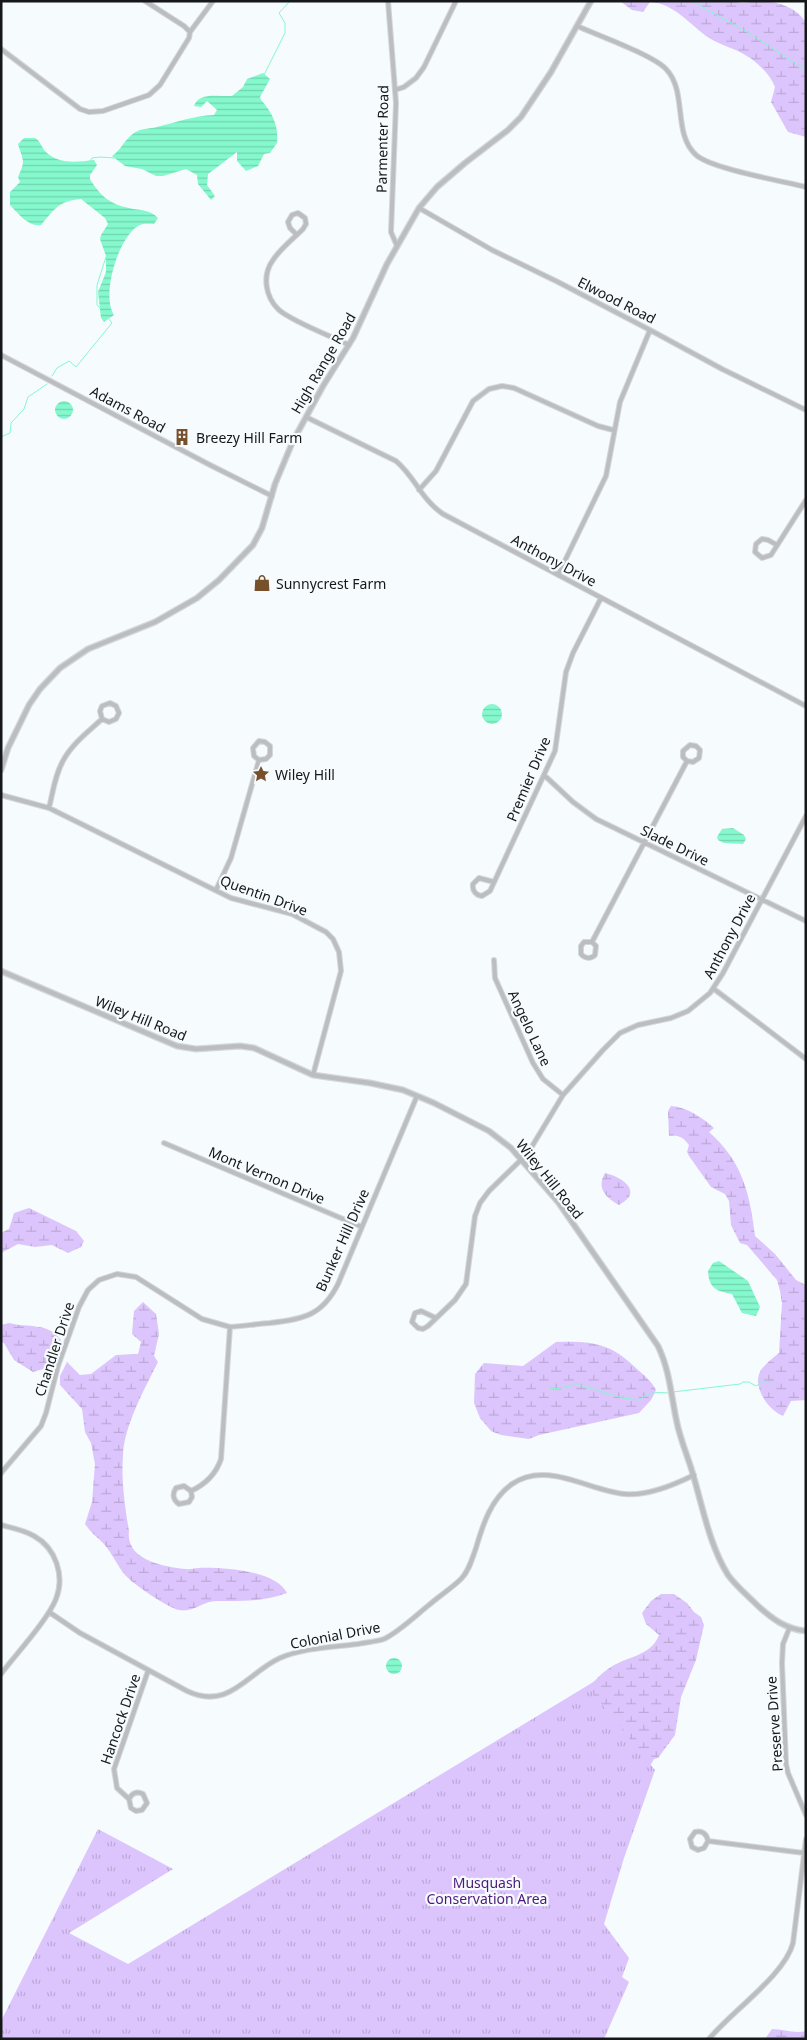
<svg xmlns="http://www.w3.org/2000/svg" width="807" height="2040" viewBox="0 0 807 2040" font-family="'Noto Sans',sans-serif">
<defs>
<pattern id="wetland-marsh" width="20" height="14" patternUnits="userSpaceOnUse" patternTransform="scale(1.25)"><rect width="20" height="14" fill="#dcc5fc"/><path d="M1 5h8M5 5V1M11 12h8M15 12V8" fill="none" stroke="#bca8d7"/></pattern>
<pattern id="park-tufts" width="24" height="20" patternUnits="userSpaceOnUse" patternTransform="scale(1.25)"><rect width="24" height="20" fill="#dcc5fc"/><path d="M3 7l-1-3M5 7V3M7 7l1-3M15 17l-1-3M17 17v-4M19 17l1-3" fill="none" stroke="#bca8d7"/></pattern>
<pattern id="water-rules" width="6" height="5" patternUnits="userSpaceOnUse" patternTransform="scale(1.25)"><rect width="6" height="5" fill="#85f8cd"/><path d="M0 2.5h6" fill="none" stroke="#72d4af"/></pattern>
</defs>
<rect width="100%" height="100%" fill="#f6fbfe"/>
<path fill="url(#wetland-marsh)" d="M620 1H734C743 5 748 2 757 1 774 0 798 7 806 23V137L788 132 771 102 775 87C770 75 761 66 750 58 738 49 722 46 709 38 690 25 674 3 650 2L643 12 632 10Z
M671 1106C687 1107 703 1118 714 1128L709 1132C742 1161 750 1193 755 1236L775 1254 796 1280 806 1285V1400L791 1401 783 1416C768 1410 751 1386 761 1370 766 1363 773 1358 779 1353L782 1303 780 1291 777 1280 747 1245 740 1243 731 1225 729 1201 725 1194 711 1187 689 1156 687 1152 689 1145C683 1137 679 1135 669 1136L668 1111Z
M605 1173C614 1175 636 1184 629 1197 627 1200 622 1203 619 1205 606 1198 596 1188 605 1173Z
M29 1208 76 1231 84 1241 81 1247 68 1253 52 1245 35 1247 18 1244 1 1253V1233L9 1229 14 1213Z
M143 1302 156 1314 159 1334 154 1356 158 1362C145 1388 124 1426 123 1455 121 1480 125 1507 129 1531 125 1560 165 1567 186 1569 190 1570 194 1568 198 1568 221 1567 276 1570 287 1593 264 1602 240 1601 216 1601 203 1601 193 1613 179 1610 168 1608 133 1584 125 1575 117 1565 112 1553 103 1543 96 1536 91 1533 85 1524L92 1502 95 1464 91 1443 85 1432 82 1409 60 1385V1376L67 1362 80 1375 91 1374 116 1355 138 1354 141 1342 132 1334 134 1311Z
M9 1323C28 1328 48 1322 61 1340L53 1366 33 1372 14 1360 4 1343 1 1342V1325Z
M556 1342C593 1341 611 1343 638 1370 645 1376 652 1382 656 1390L651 1400 639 1413 539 1435 529 1439 501 1435 491 1431 480 1418 474 1403 475 1374 484 1363 523 1366Z
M661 1594H674L687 1603 694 1612 701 1617 704 1625 696 1660 681 1697 675 1735 658 1758 654 1759 628 1804 585 1691C592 1684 599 1675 608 1669 625 1656 651 1657 659 1635L646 1624 642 1613 651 1601Z
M772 2029C784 2029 794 2034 806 2031V2039H765Z"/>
<path fill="url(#park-tufts)" d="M595 1681 591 1691 655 1770 624 1858 604 1924 629 1958 622 1977 629 1982 604 2039H1V2021L98 1829 173 1869 69 1933 128 1964Z"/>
<path fill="url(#water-rules)" d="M263 73 270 79 260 97 261 100C272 112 279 126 277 143L270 153 264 154 258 166 246 171 237 161V152L208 174 207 185 215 196 211 200 198 184 197 175 186 169 163 176H156L142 169 125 166 112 156C121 150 125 139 134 133 141 128 149 129 157 127 177 122 193 116 214 115L217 110 207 101 201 107 194 106C199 91 219 97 232 96L243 87 247 79Z
M24 138H35C40 141 41 146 45 151 58 165 77 162 94 160L97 165 90 175V179C99 195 111 205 129 208 141 211 149 209 158 218L154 224C148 224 143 223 138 226 118 238 101 295 114 315L104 322 101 318 98 292 106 272V256L100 239 101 235 108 224 105 218 81 199C58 201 55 209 41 225 28 227 18 213 10 205V192L20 182 18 177C26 160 23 161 18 144Z
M55 410a9 9 0 1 1 18 0a9 9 0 1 1-18 0Z
M482 714a10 10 0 1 1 20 0a10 10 0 1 1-20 0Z
M733 828 744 835 746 839 743 844 724 843 718 840 717 837 722 829Z
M719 1261 748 1281 760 1307 756 1316 742 1313 732 1294C717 1291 709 1289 708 1271L713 1263Z
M386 1666a8 8 0 1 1 16 0a8 8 0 1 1-16 0Z"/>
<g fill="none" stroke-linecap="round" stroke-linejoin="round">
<path stroke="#85f8cd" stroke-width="1" d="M692 1 747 32 806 70
M264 75 285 33V23L279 13 290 1
M90 161 92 158 100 157 115 158
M100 308 97 305V285L106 257
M52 376 57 368 69 361 76 367 112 323 109 319
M1 437 10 433 11 423 24 409 28 397 47 384
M550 1388C560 1391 568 1384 579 1385L623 1398 639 1400C648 1392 657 1392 669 1393
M673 1392 740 1384 743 1382H749L756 1386 764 1381 773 1382"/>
<g stroke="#d2d7d9" stroke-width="6">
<path id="minor" d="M145 1 184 26 190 32
M388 1 396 103 391 232 397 246
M577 26C597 35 653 55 666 69 688 92 672 133 696 155 712 169 782 181 806 187
M1 49 80 109 89 112 103 111 149 95 160 85 189 38 190 32 213 1
M395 90 404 87 416 78 424 67 456 1
M419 208 492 250 558 282 650 330 722 369 806 410
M297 235 290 228 288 222 292 215 298 213 305 218 306 224 303 229C293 239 281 248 273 260 262 275 265 297 279 310 293 322 331 336 349 345
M1 355 210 465 272 496
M306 417 396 461C416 478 420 498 443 514L806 706
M419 490 436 471 473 401 489 389 502 386 514 388 598 426 613 430
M777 545 768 540 762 539 756 544 755 552 762 558 771 555 806 500
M558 575 606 476 620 402 650 330
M544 775 573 802 596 819 806 921
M1 795 49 808 231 898 292 914 326 932 333 939 339 952 341 971 313 1075
M49 808C53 792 55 774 64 759 73 743 89 731 102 719L109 722 116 719 119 713 116 706 110 703 102 706 100 711 102 719
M494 882 479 878 473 884C472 891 476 895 482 896L490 891 555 751 566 672 573 653 601 598
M216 890 231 858 259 760 266 759 270 755V746L265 742 259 741 253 748 254 756 259 760
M592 942 596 946 595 955C591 959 585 959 581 954V946L584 942H592L687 761 693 762 699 758 700 750 696 746 690 745 683 751V757L687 761
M494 960 495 978 533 1063 543 1079 563 1095
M714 989 806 1059
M164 1143 362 1227
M436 1318 421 1311 415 1313 412 1322 418 1328 423 1329 428 1326 455 1300 466 1284 475 1216 480 1203 489 1191 528 1153 563 1095 603 1050 620 1033 638 1025 671 1018 688 1011 710 993 723 973 806 816
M1 1473 41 1426 46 1413 58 1366 79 1307 88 1290 99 1280 117 1274 136 1277 202 1319 230 1327
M191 1491 192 1497 189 1502 179 1504C173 1500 172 1494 176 1488L184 1486 191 1491C206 1484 216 1474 221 1459L230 1327C244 1326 257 1324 270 1323 303 1319 322 1316 338 1284L417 1096
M1 1525C12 1528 24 1530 34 1536 56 1548 65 1576 56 1599 47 1621 16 1654 1 1674
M49 1612 80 1633 187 1691C229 1711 247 1673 280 1658 303 1648 333 1647 358 1644 366 1642 376 1642 384 1639 400 1631 415 1616 429 1605 439 1596 452 1588 461 1579 469 1571 472 1559 476 1548 483 1524 491 1499 512 1484 547 1460 589 1491 625 1494 647 1496 674 1485 694 1475
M789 1629 783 1644 782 1663 786 1764 788 1773 806 1815
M129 1799C132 1793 137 1791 143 1794L147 1803 142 1810 136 1811 131 1808 129 1799 117 1788 114 1769 148 1671
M708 1841C707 1834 702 1830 695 1832L690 1839 692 1847 698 1850 704 1848 708 1841 804 1853
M709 2039C731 2012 785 1975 793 1943L806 1839"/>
</g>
<g stroke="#d2d7d9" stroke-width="7">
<path id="tertiary" d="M1 770 8 748 29 705 40 689 60 668 88 649 155 622 197 598 219 580 253 545 262 528 275 484 293 441 323 386 353 338 387 264 419 208 437 187 465 163 508 130 521 117 551 72 591 1
M1 971 177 1046 196 1049 240 1046 254 1048 313 1075 370 1083 403 1090 434 1103 489 1131 511 1148 558 1202 658 1346C670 1371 671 1396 677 1423 681 1442 689 1459 694 1478 703 1509 710 1546 728 1575 736 1586 747 1595 757 1605 771 1618 785 1629 806 1631"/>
</g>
<use href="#minor" stroke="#bcbdc0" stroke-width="4"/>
<use href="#tertiary" stroke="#bcbdc0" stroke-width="4.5"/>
</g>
<defs>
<g id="building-bare" transform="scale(1.35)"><path d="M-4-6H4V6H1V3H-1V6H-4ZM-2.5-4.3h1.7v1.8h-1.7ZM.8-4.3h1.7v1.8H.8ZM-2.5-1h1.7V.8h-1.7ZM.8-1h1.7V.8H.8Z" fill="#76512c" stroke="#f6fbfe" stroke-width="2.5" paint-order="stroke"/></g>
<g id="shop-bare" transform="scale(1.35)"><path d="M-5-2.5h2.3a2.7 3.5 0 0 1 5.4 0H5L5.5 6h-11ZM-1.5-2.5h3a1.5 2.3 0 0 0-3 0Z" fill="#76512c" stroke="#f6fbfe" stroke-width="2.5" paint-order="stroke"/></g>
<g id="sight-bare" transform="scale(1.35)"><path d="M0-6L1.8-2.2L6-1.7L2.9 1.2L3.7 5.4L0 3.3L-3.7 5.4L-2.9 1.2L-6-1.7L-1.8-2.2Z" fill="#76512c" stroke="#f6fbfe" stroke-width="2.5" paint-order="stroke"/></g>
</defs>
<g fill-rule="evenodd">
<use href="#building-bare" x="182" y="437"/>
<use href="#shop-bare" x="262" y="583"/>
<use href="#sight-bare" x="261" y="774"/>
</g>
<g text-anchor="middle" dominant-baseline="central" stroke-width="4.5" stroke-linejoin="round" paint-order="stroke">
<g font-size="14" fill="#151719" stroke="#f6fbfe">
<text transform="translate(382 139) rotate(-89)">Parmenter Road</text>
<text transform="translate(617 300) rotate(27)">Elwood Road</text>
<text transform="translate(323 363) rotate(-60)">High Range Road</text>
<text transform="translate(128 409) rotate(28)">Adams Road</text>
<text transform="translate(554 560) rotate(28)">Anthony Drive</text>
<text transform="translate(528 779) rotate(-67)">Premier Drive</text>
<text transform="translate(675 845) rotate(26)">Slade Drive</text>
<text transform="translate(264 895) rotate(20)">Quentin Drive</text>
<text transform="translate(729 936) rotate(-62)">Anthony Drive</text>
<text transform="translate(141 1018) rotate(22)">Wiley Hill Road</text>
<text transform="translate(530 1028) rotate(65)">Angelo Lane</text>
<text transform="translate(267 1175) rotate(23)">Mont Vernon Drive</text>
<text transform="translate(550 1179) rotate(51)">Wiley Hill Road</text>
<text transform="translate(342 1240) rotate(-66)">Bunker Hill Drive</text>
<text transform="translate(54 1349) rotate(-72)">Chandler Drive</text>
<text transform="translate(335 1635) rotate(-11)">Colonial Drive</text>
<text transform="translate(120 1719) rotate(-71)">Hancock Drive</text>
<text transform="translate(774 1724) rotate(-94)">Preserve Drive</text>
</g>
<g font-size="14" fill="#151719" stroke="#f6fbfe" text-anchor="start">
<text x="196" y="437">Breezy Hill Farm</text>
<text x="276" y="583">Sunnycrest Farm</text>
<text x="275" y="774">Wiley Hill</text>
</g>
<g font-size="14" fill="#4d197a" stroke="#f6fbfe">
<text x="487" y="1882">Musquash<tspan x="487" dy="16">Conservation Area</tspan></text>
</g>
</g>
<rect width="807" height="2040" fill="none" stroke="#151719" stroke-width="5"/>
</svg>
